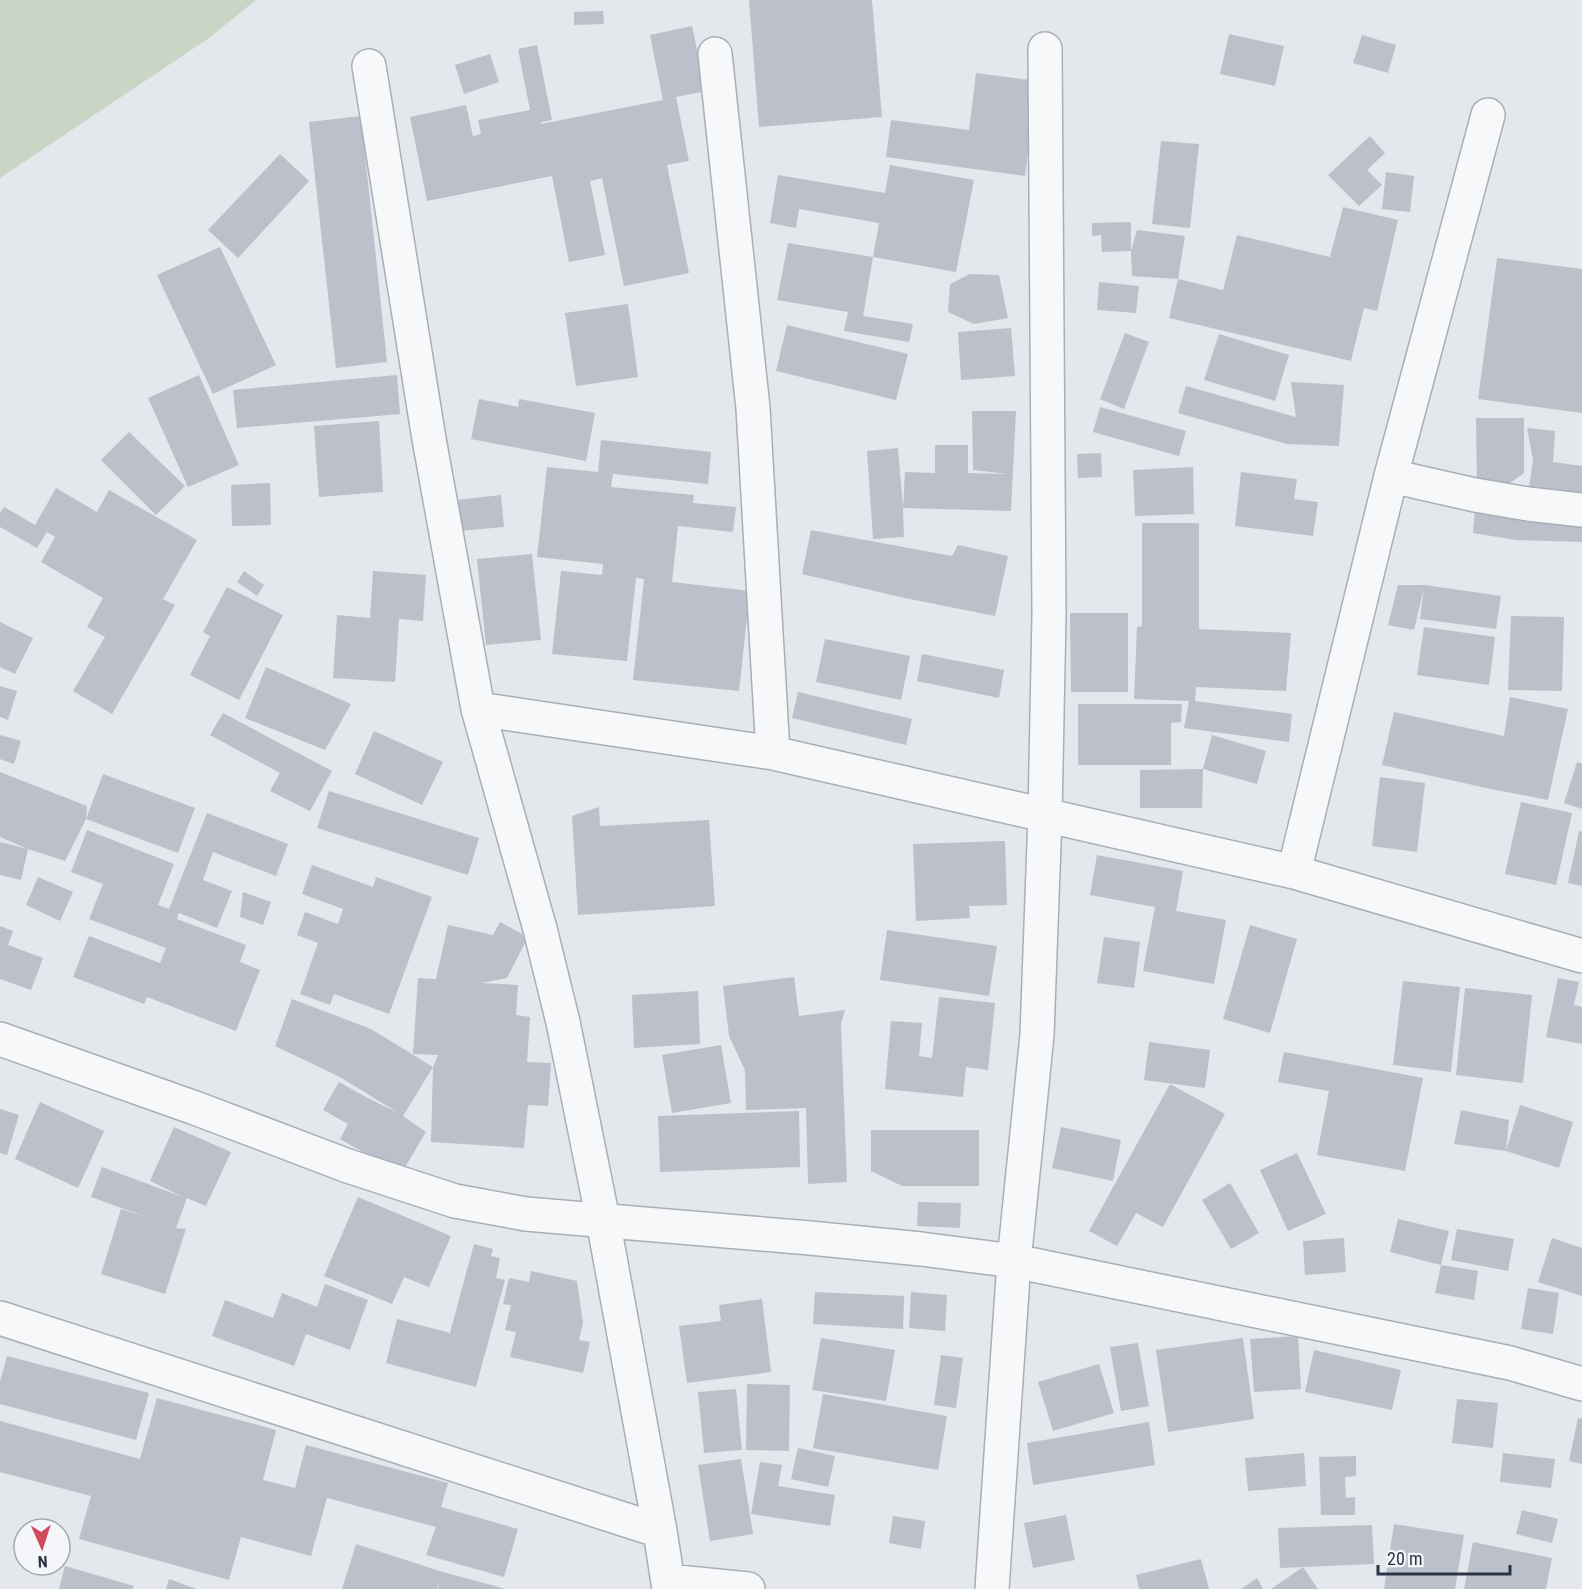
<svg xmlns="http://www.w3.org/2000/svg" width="1582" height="1589" viewBox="0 0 1582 1589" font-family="'Roboto Condensed',sans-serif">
<rect width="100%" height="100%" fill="#e4e7ec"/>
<path fill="#c9d6c5" d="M0 0H256L209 38 0 178Z"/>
<path fill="#bbc0ca" d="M749 0H872L882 117 759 127Z
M603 11 604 24 574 25V12Z
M692 26 706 91 676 97 689 161 667 165 689 273 624 286 602 178 590 181 605 255 569 262 552 176 427 201 410 117 466 105 473 136 481 134 478 120 530 110 518 49 537 45 552 120 541 122V124L663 100 650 35Z
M1229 34 1284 46 1275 86 1220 74Z
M1362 35 1396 45 1388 73 1353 63Z
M490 54 499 82 464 94 455 65Z
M976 73 1037 81 1025 176 886 157 891 120 969 130Z
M361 116 387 362 336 368 309 122Z
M1370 136 1385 153 1367 170 1382 185 1359 206 1328 175Z
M1161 141 1199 144 1190 228 1152 224Z
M280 154 309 181 238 258 208 230Z
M890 165 974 180 956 272 873 257 879 223 799 209 796 228 770 223 778 175 885 193Z
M1386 172 1414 176 1410 212 1382 209Z
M1343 207 1398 220 1377 311 1364 308 1351 361 1169 318 1178 279 1132 276 1131 251 1137 230 1185 236 1178 279 1223 290 1237 235 1330 257Z
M1131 222V251L1102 252 1101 235 1092 236V223Z
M788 243 873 257 863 316 913 324 909 342 844 331 848 312 777 300Z
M220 247 276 365 213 394 157 275Z
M1497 258 1582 269V413L1478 399Z
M970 274 999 275 1008 318 974 324 948 312 950 284Z
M1099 282 1139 286 1136 313 1097 310Z
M628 304 638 377 576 386 565 313Z
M787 325 908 354 896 400 776 371Z
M1011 328 1015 376 961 380 958 332Z
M1125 333 1149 342 1124 409 1100 399Z
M1219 334 1289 355 1275 401 1204 380Z
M199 375 239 465 188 487 148 398Z
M397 375 400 414 237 428 233 390Z
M1291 382 1344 385 1339 446 1287 444 1178 413 1186 386 1296 417Z
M479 399 518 407 519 399 595 413 586 461 471 439Z
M1100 407 1186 431 1179 456 1093 432Z
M972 411H1016L1011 511 903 508 904 537 873 539 867 451 898 448 903 508 905 472 935 473V445H968V473L1008 474 973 470Z
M1476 418H1524V473L1493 495 1477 493Z
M379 421 383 492 319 497 314 426Z
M1527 428 1555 431 1553 462 1582 466V508L1527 501 1533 460Z
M129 432 185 486 156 515 101 460Z
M601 440 711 452 708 484 613 474 611 487 694 495 693 503 736 507 733 532 678 526 672 582 750 591 739 691 633 680 644 579 636 578 627 661 552 654 561 571 602 575 603 564 537 557 547 467 598 472Z
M1101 453 1102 477 1078 478 1077 454Z
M1193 467 1194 514 1135 516 1133 470Z
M1241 472 1297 479 1294 499 1318 502 1313 536 1235 526Z
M270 483 271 525 232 526 231 485Z
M56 488 97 512 109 490 197 540 163 599 175 605 112 714 73 691 105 637 87 627 103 598 41 562 55 537 47 532 37 548 0 527V513L4 507 35 525Z
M501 495 504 527 460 531 457 500Z
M1476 498 1582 519V542L1516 540 1473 533Z
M1142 523H1199V629L1291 633 1286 691 1196 687 1195 701 1292 714 1289 742 1184 728 1189 701 1134 699 1137 627 1142 626Z
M811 530 952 556 958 545 1008 556 995 616 900 597 802 574Z
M532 554 541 640 486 645 477 559Z
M244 571 264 585 257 596 237 582Z
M373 571 426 575 423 621 399 619 395 682 333 678 337 615 370 618Z
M1398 585H1425L1501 596 1496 629 1420 619 1424 588 1414 630 1388 625Z
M227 587 283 615 239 700 190 675 210 636 203 632Z
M1070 613H1128V692H1071Z
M1511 616 1564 617 1562 691 1508 690Z
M0 622 33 638 15 674 0 667Z
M1424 627 1495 637 1489 685 1417 675Z
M825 639 910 656 901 700 816 682Z
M922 654 1004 670 999 698 917 681Z
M266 667 351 704 325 750 245 718Z
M0 686 17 691 8 720 0 717Z
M798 692 912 719 906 745 792 718Z
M1510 697 1568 709 1548 800 1491 789 1382 765 1394 712 1504 736Z
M1078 704H1182L1181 722 1171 723V765H1078Z
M223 713 332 771 310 811 270 791 280 773 210 735Z
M374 731 443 762 422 805 355 774Z
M0 735 21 741 14 764 0 759Z
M1212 735 1266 751 1257 784 1203 769Z
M1577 762 1582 764V809L1564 803Z
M1203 769 1202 808H1140V770Z
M0 772 87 806 86 819 103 774 195 808 178 853 86 819 65 861 28 849 21 880 0 875V842L28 849 0 837Z
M1380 777 1425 783 1417 852 1372 846Z
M329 791 479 838 468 875 317 828Z
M1521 802 1572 813 1556 885 1505 874Z
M599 807 600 826 709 820 715 906 578 915 572 816Z
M207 813 288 844 276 876 213 852 203 880 232 891 217 928 179 913 177 919 246 945 240 962 260 970 236 1031 147 997 144 1004 73 977 89 936 160 963 166 948 89 919 103 884 71 872 87 830 174 864 158 905 169 909Z
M1579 831 1582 832V886L1568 883Z
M1005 841 1007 905 969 906 970 918 916 921 913 844Z
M1097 855 1183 871 1176 911 1226 920 1214 984 1143 971 1155 907 1090 895Z
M312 865 373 887 376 877 432 897 389 1014 334 994 330 1005 300 994 318 943 297 935 305 912 338 924 343 909 302 894Z
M38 877 73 892 60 921 26 905Z
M243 892 271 902 263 925 240 917Z
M500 922 528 937 507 978 482 983 518 985 516 1015 530 1017 527 1062 551 1063 548 1106 528 1105 524 1148 431 1142 433 1067 438 1055 413 1054 418 978 436 979 448 925 493 935Z
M1250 925 1297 939 1270 1033 1223 1019Z
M0 926 13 931 8 945 43 958 31 990 0 979Z
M887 930 997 946 989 996 880 980Z
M1104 937 1140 942 1134 988 1097 983Z
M794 977 799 1016 845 1010 841 1024 847 1182 808 1184 806 1108 746 1110 745 1070 729 1036 723 986Z
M1558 978 1579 982 1574 1005 1582 1007V1044L1546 1037Z
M1403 981 1460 987 1451 1072 1393 1065Z
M1465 988 1532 995 1523 1083 1456 1075Z
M698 991 700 1044 634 1048 632 995Z
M939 997 995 1003 988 1070 966 1067 963 1097 885 1089 891 1021 922 1023 919 1056 932 1058Z
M292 999 371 1029 433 1067 403 1116 426 1132 401 1174 340 1139 348 1124 323 1110 339 1082 364 1096 400 1114 340 1077 275 1046Z
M1149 1042 1210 1050 1205 1088 1144 1080Z
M721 1045 731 1103 672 1113 662 1055Z
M1284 1052 1423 1078 1405 1171 1317 1155 1329 1091 1278 1082Z
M1170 1084 1225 1114 1163 1227 1136 1213 1117 1246 1089 1231Z
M40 1102 104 1131 78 1188 15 1159Z
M1520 1105 1573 1122 1559 1168 1506 1151Z
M0 1109 19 1115 7 1155 0 1153Z
M1461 1110 1509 1120 1506 1151 1454 1144Z
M799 1111 800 1167 660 1172 658 1116Z
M174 1127 231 1152 206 1206 187 1198 176 1228 186 1229 165 1294 101 1274 121 1209 152 1219 91 1197 102 1167 183 1197 150 1181Z
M1061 1127 1121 1140 1113 1181 1052 1168Z
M871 1130H979V1186H902L871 1171Z
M1297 1153 1326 1214 1288 1231 1260 1170Z
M1230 1183 1259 1233 1231 1249 1202 1200Z
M358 1197 451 1236 429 1287 404 1277 392 1304 324 1276Z
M918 1202 961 1203 960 1228 917 1226Z
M1398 1219 1449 1231 1441 1265 1390 1252Z
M1457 1229 1514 1239 1508 1271 1451 1260Z
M1344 1238 1346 1272 1305 1275 1303 1241Z
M1552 1238 1582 1248V1296L1538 1282Z
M474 1244 493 1249 491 1256 500 1258 496 1278 505 1280 476 1387 386 1363 397 1319 450 1333Z
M1441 1265 1478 1271 1474 1300 1435 1293Z
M531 1271 577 1281 583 1323 579 1340 590 1342 583 1373 510 1357 516 1332 505 1330 511 1305 503 1304 509 1278 529 1282Z
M325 1284 368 1300 350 1350 306 1334 294 1366 212 1336 225 1300 273 1318 282 1293 317 1307Z
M1528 1288 1559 1293 1553 1334 1521 1329Z
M815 1292 904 1296 903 1329 813 1324Z
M911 1292 947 1295 945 1331 909 1328Z
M762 1299 771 1372 687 1383 679 1326 721 1321 719 1305Z
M1298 1336 1301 1389 1254 1392 1250 1339Z
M821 1338 895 1350 886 1401 812 1390Z
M1243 1338 1254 1419 1168 1432 1156 1350Z
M1138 1343 1149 1406 1121 1411 1110 1347Z
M1314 1350 1401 1370 1392 1410 1305 1392Z
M941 1355 963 1358 956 1408 934 1405Z
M7 1356 149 1393 136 1440 0 1404V1381Z
M1099 1364 1114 1413 1053 1431 1038 1382Z
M747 1384 790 1385 789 1451 746 1450Z
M736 1389 742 1450 704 1453 698 1392Z
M823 1394 947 1416 938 1470 813 1448Z
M157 1398 276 1430 263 1480 295 1488 306 1445 448 1483 441 1507 518 1529 504 1577 426 1555 436 1527 327 1498 311 1556 241 1537 229 1580 79 1539 91 1496 0 1472V1421L140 1459Z
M1457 1399 1498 1403 1493 1448 1452 1443Z
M1578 1418 1582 1419V1464L1569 1461Z
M1149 1422 1155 1465 1033 1485 1027 1443Z
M798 1448 835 1456 828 1487 791 1479Z
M1304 1453 1306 1486 1248 1491 1245 1458Z
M1503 1453 1555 1459 1551 1488 1500 1482Z
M1356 1456V1476L1345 1477 1346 1498 1355 1497V1515H1321L1319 1457Z
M741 1459 753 1534 710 1541 698 1465Z
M760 1462 782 1465 778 1486 835 1495 830 1526 751 1514Z
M1522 1510 1558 1519 1552 1543 1516 1534Z
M1066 1515 1075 1560 1033 1568 1024 1523Z
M893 1516 925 1521 921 1549 889 1543Z
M1394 1524 1464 1535 1455 1589H1384Z
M1372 1525 1374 1564 1280 1568 1278 1528Z
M1473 1542 1552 1558 1546 1589H1464Z
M356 1544 443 1572 506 1589H438L440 1581 437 1589H342Z
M1201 1559 1209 1589H1139L1136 1575Z
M65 1566 134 1586 133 1589H59Z
M1303 1567 1318 1589H1271Z
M1257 1578 1263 1589H1241Z
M169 1579 197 1589H166Z"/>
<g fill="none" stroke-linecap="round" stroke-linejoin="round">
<g stroke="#a9aeb7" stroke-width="36">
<path id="minor" d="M715 54 753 408 773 753
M369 66 429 439 478 709 540 929 563 1022 603 1220 660 1531 669 1589
M1391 476 1475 495 1528 504 1582 510
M478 709 773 753 1294 872 1582 956
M1294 872 1391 476 1488 115
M0 1039 195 1108 348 1166 455 1201 526 1214 810 1238 921 1249 1014 1261 1510 1363 1582 1384
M0 1318 660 1531
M668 1581 748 1589
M992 1589 1014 1261 1037 1035 1045 816 1049 614 1045 49"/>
</g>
<use href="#minor" stroke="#f7f8fa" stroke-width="33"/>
</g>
<g transform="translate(42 1547) rotate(177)"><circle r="28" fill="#f4f6f9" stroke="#a4a8b1" stroke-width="1.5"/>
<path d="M0-4.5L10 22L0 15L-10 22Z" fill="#d1495b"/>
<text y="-9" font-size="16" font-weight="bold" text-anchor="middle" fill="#2b3445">N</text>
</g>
<path d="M1378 1565v9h132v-9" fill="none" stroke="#2b3445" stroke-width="3"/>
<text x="1387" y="1565" font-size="18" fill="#2b3445" stroke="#f4f6f9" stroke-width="4.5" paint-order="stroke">20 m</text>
</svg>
